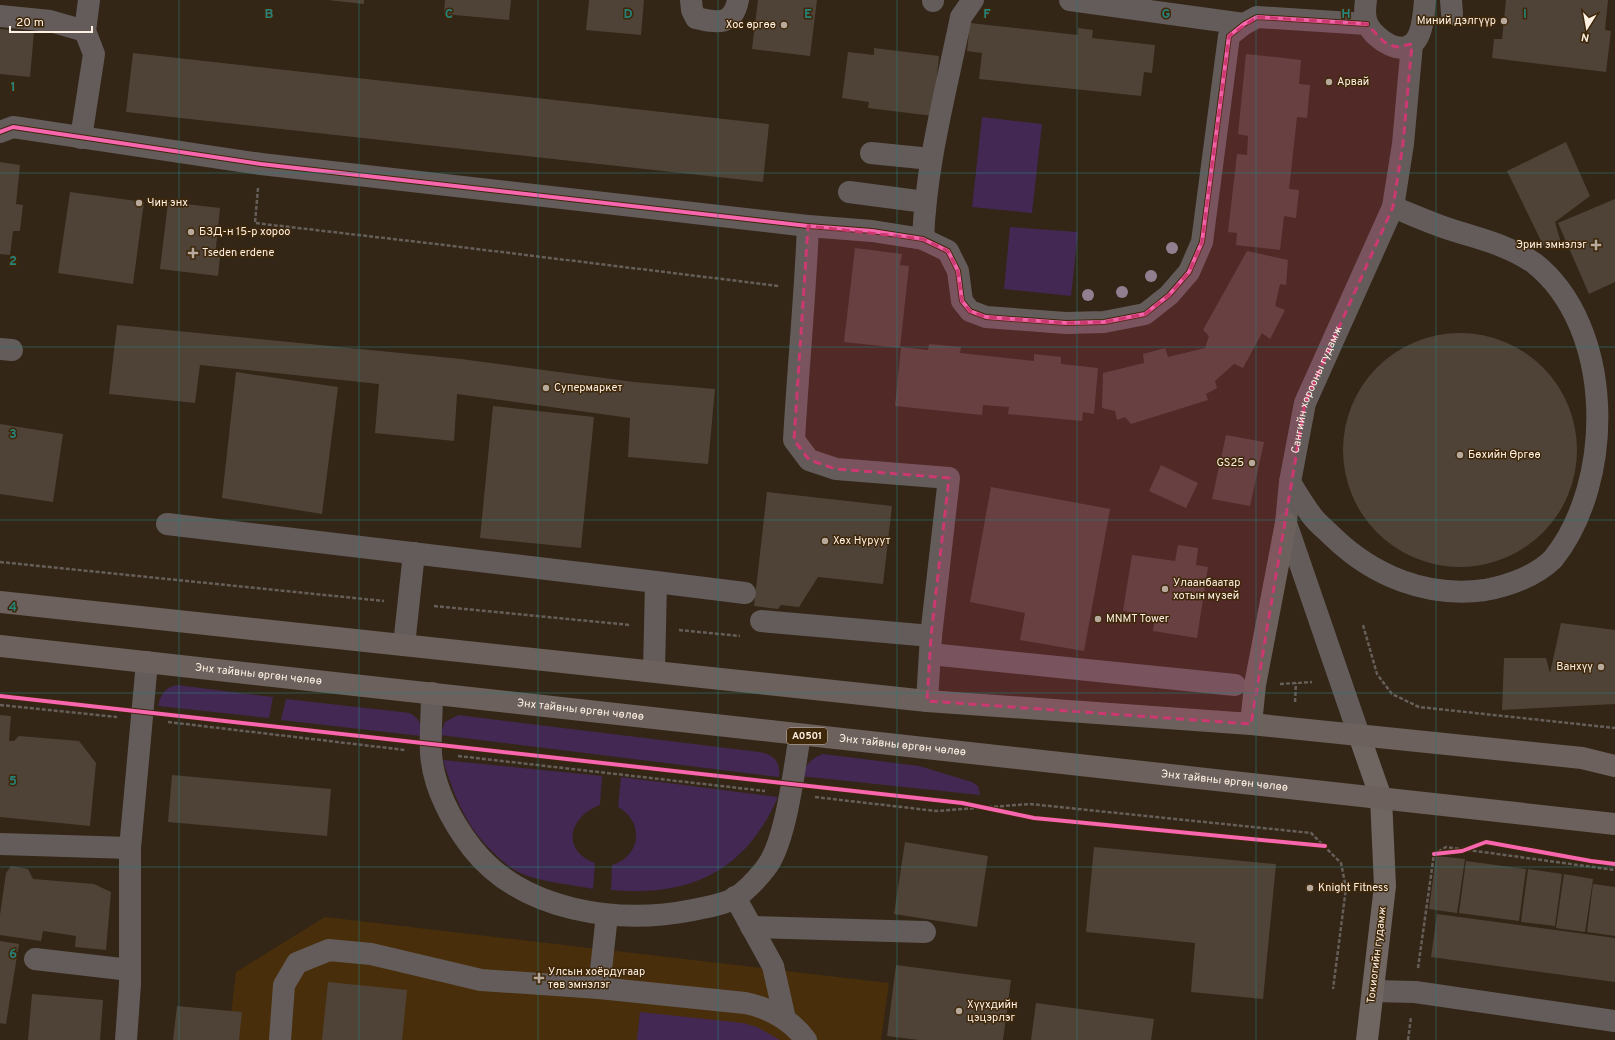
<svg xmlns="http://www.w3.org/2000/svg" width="1615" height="1040" viewBox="0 0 1615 1040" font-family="Overpass,sans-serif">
<rect width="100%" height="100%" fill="#332616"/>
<path fill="#492e0b" d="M325 917 889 983 881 1040H228L236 972Z"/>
<path fill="#432853" d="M982 117 1042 124 1032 213 972 207Z
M1010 227 1078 232 1071 296 1004 289Z
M177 685 273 697 269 718 158 706C161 694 165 687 177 685Z
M286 699 410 713C420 719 422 726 421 736L281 720Z
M458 715 759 752C773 754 781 762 779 777L440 735 445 722Z
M823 754 919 766 972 782 978 786 980 795 800 776C806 765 811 758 823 754Z
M443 760 602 776 600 805C568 817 561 851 595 863L593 889C570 884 538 882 518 872 509 867 501 860 494 853 465 826 455 797 443 760Z
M621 777 778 797C745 872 690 897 611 890L612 865C641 856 645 822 618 807Z
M640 1012 743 1023 757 1027 780 1040H637Z"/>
<path fill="#4f4338" d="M328 0H364V4Z
M445 0H511L509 20 444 14Z
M589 0H644L641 35 586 30Z
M758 0H817L810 56 752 49Z
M1506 0H1608L1605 30 1611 31 1606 72 1492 58 1494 39H1502Z
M970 23 1078 35V28L1093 30 1092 38 1155 45 1152 73 1144 72 1141 96 979 79 982 53 967 51Z
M0 29 34 32 30 77 0 74Z
M874 48 939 56 933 116 868 108 869 102 842 98 848 52 874 55Z
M133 53 769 124 763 182 126 112Z
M1246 54 1301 60 1299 84 1310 85 1307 118 1297 117 1289 189 1299 190 1296 218 1284 216 1280 250 1236 245 1237 233 1228 232 1237 154 1247 155 1248 136 1238 134Z
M1566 142 1590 196 1555 222 1561 243 1545 249 1507 171Z
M0 162 20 165 16 204 23 205 20 231H13L10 255 0 254Z
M70 192 144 202 133 284 58 273Z
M1615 199V282L1589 294 1558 223Z
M168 202 220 208 215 257H220L218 276 160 269Z
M855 248 902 254 900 265 909 266 900 348 844 342Z
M1247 251 1288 260 1286 285 1280 284 1275 306 1285 310 1270 339 1262 333 1243 368 1234 364 1215 381 1217 388 1206 394 1208 400 1131 424 1125 417 1117 420 1115 411 1102 408 1103 373 1144 363 1143 354 1165 348 1168 357 1205 348 1209 336 1203 330Z
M117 325 461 359 634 382 715 389 708 464 628 457 630 418 457 394 454 441 375 433 379 384 200 365 195 403 109 394Z
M1343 450a117 117 0 1 1 234 0a117 117 0 1 1-234 0Z
M929 344 961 347 960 353 1034 361V354L1061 357V364L1098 368 1094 414 1083 412 1082 421 1008 414 1009 407 983 405 982 415 895 406 901 347 928 350Z
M236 372 338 387 322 514 222 498Z
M493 406 594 417 581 548 480 538Z
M0 424 63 434 53 502 0 494Z
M1226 435 1264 442 1250 506 1212 499Z
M1161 465 1198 483 1186 508 1149 491Z
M991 487 1110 509 1084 651 1020 640 1025 613 970 602Z
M767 492 892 506 883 584 818 577 799 607 781 605 778 609 754 606Z
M1178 545 1198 548 1196 565 1208 567 1197 638 1153 631 1155 616 1123 611 1132 555 1175 561Z
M1561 623 1615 630V704L1502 710 1504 658H1546L1550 673Z
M0 715 11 716 9 741H14L19 736 79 741 96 763 90 826 0 817Z
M172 775 331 789 327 836 168 822Z
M905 842 988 856 977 927 894 914Z
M1094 847 1276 864 1263 999 1191 992 1195 943 1086 932Z
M1436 856 1465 859 1457 913 1429 909Z
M1466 861 1526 869 1519 921 1459 913Z
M11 866 28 869 33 879 94 884 111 892 106 950 75 947 76 936 43 931 41 941 0 935V915L6 873Z
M1528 869 1562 874 1555 926 1521 922Z
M1564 874 1593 879 1585 932 1556 928Z
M1593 884 1615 887V936L1587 932Z
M1437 914 1615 938V982L1431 957Z
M0 941 19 944 6 1024 0 1023Z
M896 965 1011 980 1003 1040H919L887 1036Z
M328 982 407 990 402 1040H322Z
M32 994 103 1000 100 1040H28Z
M1036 1003 1154 1019 1151 1040H1031Z
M177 1006 242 1012 239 1040H173Z"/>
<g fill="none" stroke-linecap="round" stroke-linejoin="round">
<path stroke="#655e59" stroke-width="2.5" stroke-dasharray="4 2" stroke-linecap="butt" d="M258 188 255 223 436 244 779 286
M0 562 384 601
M434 606 630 625
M1363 625 1377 674 1392 694 1419 707 1615 728
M679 630 740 636
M1280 684 1312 682
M1295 702 1296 683
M0 705 117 717
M168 722 405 750
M458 756 765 791
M815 797 936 811 1030 804 1311 833 1341 863 1346 888 1333 989
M1418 968 1434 854 1446 847 1615 870
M1408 1040 1411 1017"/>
<g stroke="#645c5b" stroke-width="22">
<path d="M691 0 692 10 696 18C717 23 733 26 738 0"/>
<path d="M1070 0 1244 24"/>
<path d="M1366 0C1365 7 1364 18 1368 25 1375 39 1403 59 1416 40 1423 30 1424 12 1425 0"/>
<path d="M1451 0 1452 14"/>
<path d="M933 1V0"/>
<path d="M0 16 50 21 85 31 94 54 81 138"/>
<path d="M85 31 89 0"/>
<path d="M0 132 13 127 261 164 808 226 872 231 923 239 948 251 958 271 962 301 970 311 986 317 1066 323 1104 322 1145 314 1169 295 1189 272 1202 242 1229 36 1244 24 1257 17 1367 24"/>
<path d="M871 153 931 159"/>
<path d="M849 192 925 202"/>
<path d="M808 226C805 298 798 369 794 440L809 460 836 469 949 478 931 636 927 701"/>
<path d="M923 239C926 163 946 91 961 17L973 0"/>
<path d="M0 349 12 350"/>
<path d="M1290 482C1297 494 1304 505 1312 516 1317 523 1325 529 1332 536 1373 576 1427 598 1485 590 1508 586 1536 576 1553 559 1615 482 1615 327 1534 263 1506 244 1479 239 1449 229 1430 223 1411 214 1393 207"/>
<path d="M167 524 656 582 654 671"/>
<path d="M656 582 745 593"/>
<path d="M761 621 931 636"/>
<path d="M404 645 414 553"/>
<path d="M930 654 1235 685"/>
<path d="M432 693C432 713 430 734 431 753 433 787 452 822 472 848 522 912 619 925 693 910 707 907 723 905 735 898 746 891 757 879 765 869 786 844 794 769 800 735"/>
<path id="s1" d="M1359 735 1286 523 1290 482 1305 403 1393 207 1403 144 1412 44"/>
<path d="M0 844 130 848 147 662"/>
<path d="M735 897 773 966 785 1019"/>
<path d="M751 927 925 932"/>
<path d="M35 959 130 970"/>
<path d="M599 988 607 915"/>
<path d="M1373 991 1415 992 1615 1021"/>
<path d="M126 1040 130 984V848"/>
<path d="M280 1040 284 985 297 963 329 950 371 954 481 980 599 988 745 1003C770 1008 791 1020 806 1040"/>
</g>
<path stroke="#6f6561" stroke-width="22" d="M1359 735 1381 798 1385 886 1367 1040"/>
<g stroke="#6c615c" stroke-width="22">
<path d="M0 602 927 701 1251 724 1582 758 1615 766"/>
<path id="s2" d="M0 646 1615 824"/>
<path d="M1251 724 1255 685 1286 523"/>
</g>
<g stroke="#3f270a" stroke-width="6">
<path id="cycleway" d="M0 132 13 127 261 164 808 226 872 231 923 239 948 251 958 271 962 301 970 311 986 317 1066 323 1104 322 1145 314 1169 295 1189 272 1202 242 1229 36 1244 24 1257 17 1367 24
M0 696 962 803 1034 818 1325 846
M1434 854 1462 851 1486 842 1591 861 1615 864"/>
</g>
<use href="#cycleway" stroke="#f766af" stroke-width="4"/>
</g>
<g fill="#917f90">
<circle cx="1172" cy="248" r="6"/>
<circle cx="1151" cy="276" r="6"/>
<circle cx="1122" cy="292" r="6"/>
<circle cx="1088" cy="295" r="6"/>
</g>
<path fill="#cb3970" fill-opacity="0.2" stroke="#cb3970" stroke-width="3" stroke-dasharray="8 5" stroke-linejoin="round" d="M1257 17 1367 24 1384 42 1396 47 1412 44 1403 144 1393 207 1305 403 1251 724 927 701 931 636 949 478 836 469 809 460 794 440 808 226 923 239 948 251 958 271 962 301 970 311 986 317 1066 323 1104 322 1145 314 1169 295 1189 272 1202 242 1229 36Z"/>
<path fill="none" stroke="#27827a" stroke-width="1" stroke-opacity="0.55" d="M179 0V1040M359 0V1040M538 0V1040M718 0V1040M897 0V1040M1077 0V1040M1256 0V1040M1436 0V1040M0 173H1615M0 347H1615M0 520H1615M0 693H1615M0 867H1615"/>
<g fill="#b7aa9c" stroke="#3f270a" stroke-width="1.5">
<circle cx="1504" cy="21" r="4"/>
<circle cx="784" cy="25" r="4"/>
<circle cx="1329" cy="82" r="4"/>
<circle cx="139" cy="203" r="4"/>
<circle cx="191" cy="232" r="4"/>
<path d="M1594 239h4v4h4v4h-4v4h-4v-4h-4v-4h4z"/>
<path d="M191 247h4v4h4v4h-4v4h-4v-4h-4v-4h4z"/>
<circle cx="546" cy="388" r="4"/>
<circle cx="1460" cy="455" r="4"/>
<circle cx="1252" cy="463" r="4"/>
<circle cx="825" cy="541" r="4"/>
<circle cx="1165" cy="589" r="4"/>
<circle cx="1098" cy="619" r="4"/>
<circle cx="1601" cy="667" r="4"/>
<circle cx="1310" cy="888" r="4"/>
<path d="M537 972h4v4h4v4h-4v4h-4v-4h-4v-4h4z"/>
<circle cx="959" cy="1011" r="4"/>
</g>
<g text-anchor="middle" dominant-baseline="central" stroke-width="3" stroke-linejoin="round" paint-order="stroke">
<rect fill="#3f270a" stroke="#c5b4a3" stroke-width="1" x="787" y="728" width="40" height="16" rx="3"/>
<g font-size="10" font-weight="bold" fill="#fef1e4">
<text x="807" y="736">A0501</text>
</g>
<g font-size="11" fill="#fef1e4" stroke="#3f270a" text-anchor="start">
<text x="1496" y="21" text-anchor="end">Миний дэлгүүр</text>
<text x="776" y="25" text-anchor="end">Хос өргөө</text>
<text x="1337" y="82">Арвай</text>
<text x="147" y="203">Чин энх</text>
<text x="199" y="232">БЗД-н 15-р хороо</text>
<text x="1587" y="245" text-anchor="end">Эрин эмнэлэг</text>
<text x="202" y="253">Tseden erdene</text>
<text x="554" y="388">Супермаркет</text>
<text x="1468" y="455">Бөхийн Өргөө</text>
<text x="1244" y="463" text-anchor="end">GS25</text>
<text x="833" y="541">Хөх Нуруут</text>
<text x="1173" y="583">Улаанбаатар<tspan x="1173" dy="13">хотын музей</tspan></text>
<text x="1106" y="619">MNMT Tower</text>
<text x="1593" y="667" text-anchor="end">Ванхүү</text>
<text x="1318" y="888">Knight Fitness</text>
<text x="548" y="972">Улсын хоёрдугаар<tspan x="548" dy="13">төв эмнэлэг</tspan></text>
<text x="967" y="1005">Хүүхдийн<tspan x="967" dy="13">цэцэрлэг</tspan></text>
</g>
<g font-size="11" fill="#fef1e4" stroke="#3f270a">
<text stroke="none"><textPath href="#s1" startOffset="362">Сангийн хорооны гудамж</textPath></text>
<text stroke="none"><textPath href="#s2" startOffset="260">Энх тайвны өргөн чөлөө</textPath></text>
<text stroke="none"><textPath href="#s2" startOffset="584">Энх тайвны өргөн чөлөө</textPath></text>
<text stroke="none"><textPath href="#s2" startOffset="908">Энх тайвны өргөн чөлөө</textPath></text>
<text stroke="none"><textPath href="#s2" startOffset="1232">Энх тайвны өргөн чөлөө</textPath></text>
<text transform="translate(1377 955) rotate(-83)">Токиогийн гудамж</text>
</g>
</g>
<g font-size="13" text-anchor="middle" font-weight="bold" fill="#27827a" stroke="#3f270a" stroke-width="3" stroke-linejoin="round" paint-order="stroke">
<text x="269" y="18">B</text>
<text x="449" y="18">C</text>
<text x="628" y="18">D</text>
<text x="808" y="18">E</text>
<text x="987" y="18">F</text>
<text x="1166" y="18">G</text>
<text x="1346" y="18">H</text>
<text x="1525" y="18">I</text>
<text x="13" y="91">1</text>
<text x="13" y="265">2</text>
<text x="13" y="438">3</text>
<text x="13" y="611">4</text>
<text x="13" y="785">5</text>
<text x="13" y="958">6</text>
</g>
<g transform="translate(1587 28) rotate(191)" stroke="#3f270a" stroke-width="3" paint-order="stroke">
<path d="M0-3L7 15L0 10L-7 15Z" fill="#fef1e4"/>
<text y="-6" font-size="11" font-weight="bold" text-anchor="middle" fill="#fef1e4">N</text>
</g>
<path d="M10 26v6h82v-6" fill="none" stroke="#fef1e4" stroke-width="2"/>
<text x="16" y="26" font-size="12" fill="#fef1e4" stroke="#3f270a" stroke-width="3" paint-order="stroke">20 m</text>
</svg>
